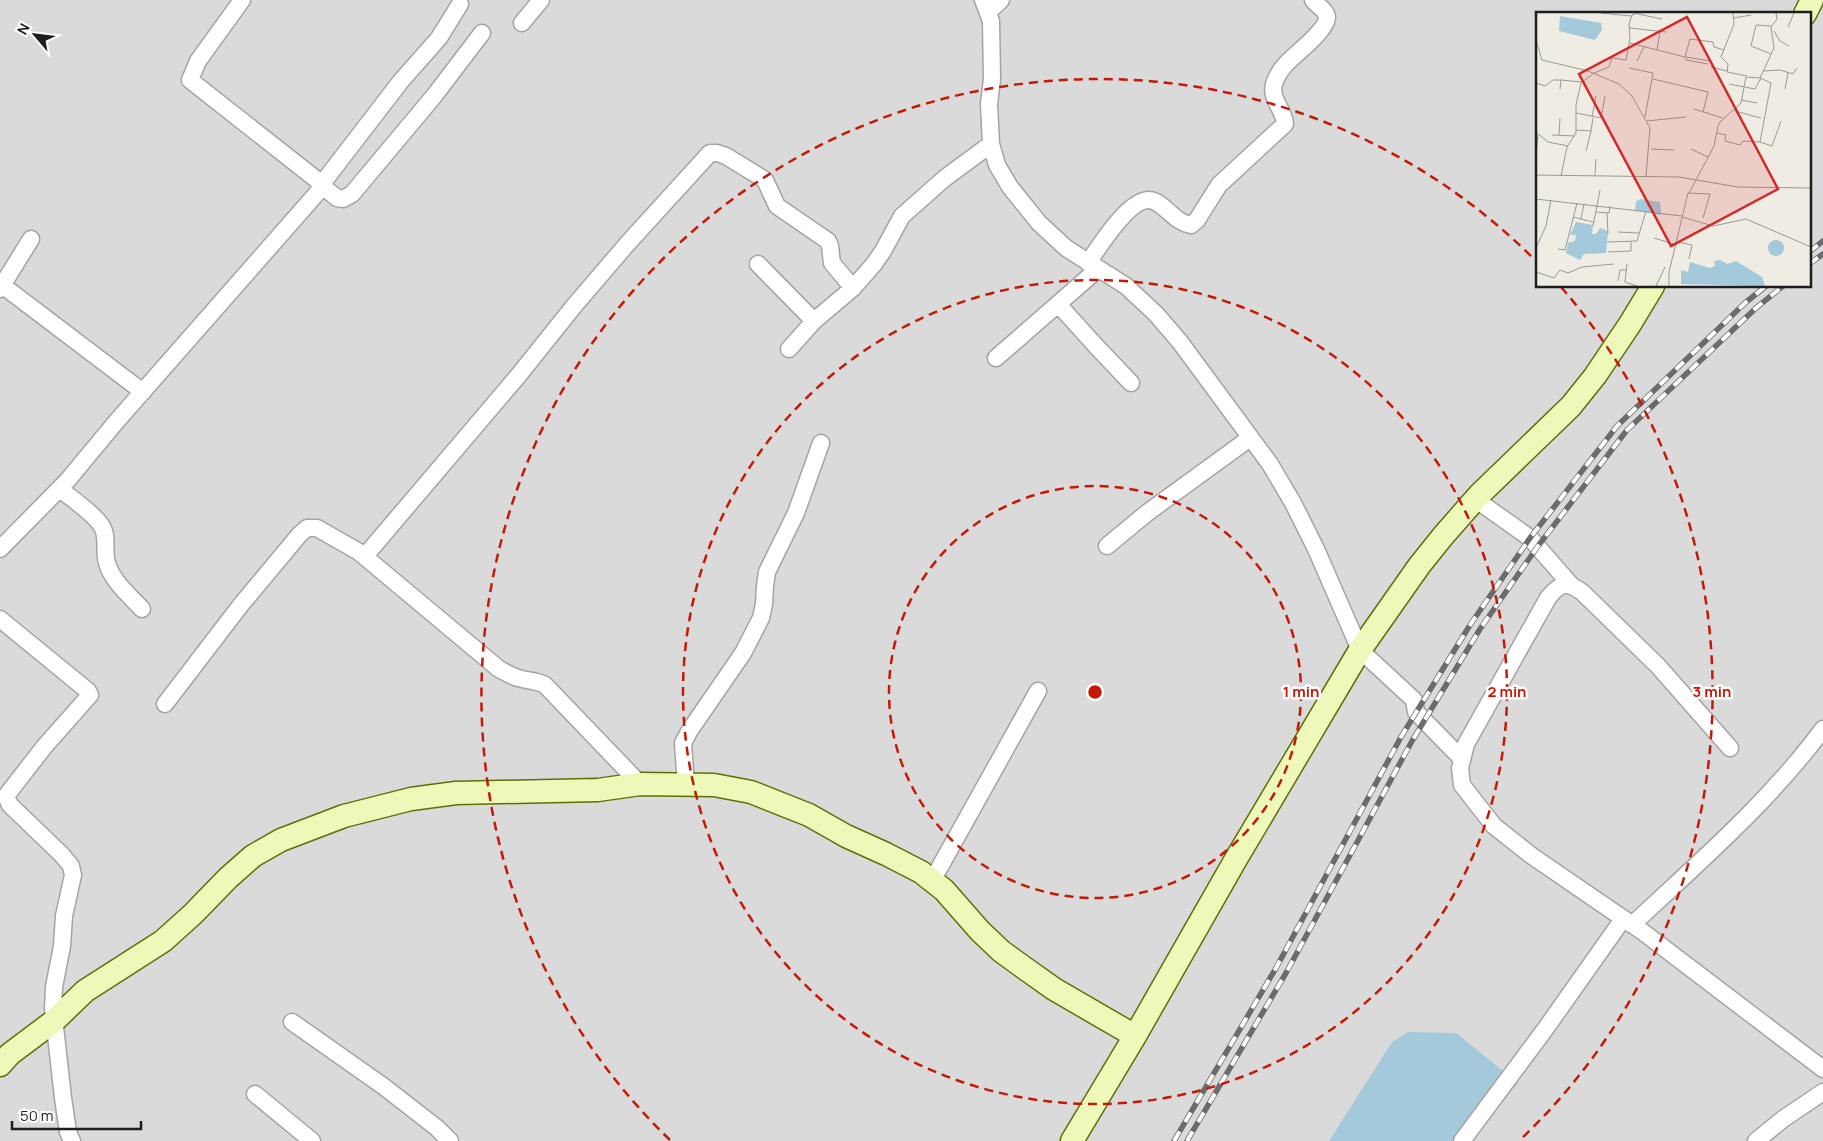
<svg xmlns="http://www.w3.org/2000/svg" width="1823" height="1141" viewBox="0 0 1823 1141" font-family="Manrope,sans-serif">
<rect width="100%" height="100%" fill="#eeece3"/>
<path fill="#dbdada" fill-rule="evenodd" d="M0 0H1823V1141H0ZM1537 14H1809V286H1537Z"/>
<path fill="#a4c9db" d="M1408 1032 1456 1033 1518 1083 1470 1141H1329L1392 1042Z"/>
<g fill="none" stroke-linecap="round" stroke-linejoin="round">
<g stroke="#a4a4a4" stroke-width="19">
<path id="street" d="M983 0 991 21 992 79 989 104 991 144 997 165 1010 187 1039 223 1066 248 1126 286 1156 314 1180 342 1270 464 1293 503 1316 549 1360 650 1414 700 1416 712 1461 758
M460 4 439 38 401 81 321 185 337 198 343 199 352 194 434 96 482 33
M988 12 1001 0
M522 23 541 0
M1088 263C1099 247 1134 189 1156 202 1170 210 1175 222 1191 225L1197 220 1219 185 1285 124C1284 109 1270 100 1274 84 1276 78 1281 69 1286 64 1295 54 1326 31 1327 18 1327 10 1316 5 1313 0
M758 264 814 321
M2 285 143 392
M0 289 31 239
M1058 304 1095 345 1131 383
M789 349 814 321 853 288 874 264 883 251 902 216 945 178 991 144
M996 358 1098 269
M60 489C72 499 92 512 101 525 109 536 103 550 107 563 112 581 129 595 142 609
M1475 499 1530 538 1571 585
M1107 546 1147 513 1250 438
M0 549 67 481 116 422 318 192 321 185 317 180 190 80 198 61 242 0
M365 556 518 376 574 306 628 243 710 153H717L726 156 765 180 777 206 828 241 830 246 832 263 853 288
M0 619 88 691 90 695 44 747 6 796 10 805 62 855 71 866 73 875 64 916 62 946 54 987 53 1009 63 1098 68 1132 72 1141
M165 704 240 606 300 534 307 528H317L359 552 499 669C505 672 511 676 518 678 527 681 536 680 545 685L640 784
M1730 748 1658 666 1582 592C1566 581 1560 583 1548 598L1466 744 1460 768 1462 785 1494 826 1532 856 1643 932 1823 1069
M686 785 683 743 690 730 743 653 761 618 764 604 765 586 767 572 796 513 821 443
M932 881 1038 691
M1632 925C1698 863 1769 802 1823 729
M292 1022 383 1086 437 1128 450 1141
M255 1094 312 1141
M1462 1141 1546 1028 1623 919
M1756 1141 1783 1119 1823 1092"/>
</g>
<g stroke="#5b7107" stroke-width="25">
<path id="secondary" d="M1805 14 1812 0
M0 1065 10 1054 54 1021 85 991 163 941 193 914 228 878 253 856 281 840 344 816 411 799 456 793 598 790 640 784 714 785 751 792 809 815 846 836 886 854 921 872 944 890 980 931 1001 951 1023 967 1054 989 1135 1036
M1072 1141 1135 1036 1236 859 1360 650 1419 566 1443 536 1479 495 1571 406 1595 376 1630 324 1653 286"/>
</g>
<use href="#street" stroke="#fff" stroke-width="16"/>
<use href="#secondary" stroke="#eef8b8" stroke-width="22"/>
<g stroke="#6b6b6b" stroke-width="5.5">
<path id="rail" d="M1809 252 1823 241
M1809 264 1823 254
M1174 1141 1276 968 1401 737 1470 625 1530 538 1617 426 1745 303 1766 286
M1187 1141 1286 973 1412 741 1480 629 1538 546 1627 430 1756 308 1783 286"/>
</g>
<use href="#rail" stroke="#fff" stroke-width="4" stroke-dasharray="11" stroke-linecap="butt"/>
</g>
<g fill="none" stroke="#c51905" stroke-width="2.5" stroke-dasharray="9 6">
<circle cx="1095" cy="692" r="206"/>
<circle cx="1095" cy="692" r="412"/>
<path d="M670 1140A617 617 0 1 1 1535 260M1561 287A617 617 0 0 1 1520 1140"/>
</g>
<g transform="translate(1536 12)">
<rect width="275" height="275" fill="#eeece3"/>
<path d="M24 4 65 11 66 18 59 28 23 19ZM104 187 124 190 125 203 99 198 100 190ZM40 210 57 213 56 222H60L64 216 72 219 70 241 48 242 44 248 30 241 32 231 39 229 40 223H34ZM232 236a8 8 0 1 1 16 0a8 8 0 1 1-16 0ZM184 248 191 252 200 249 226 265 229 274 145 272V258L152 260 154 250 174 256 179 254 178 249Z" fill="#a4c9db"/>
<path fill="none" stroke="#9a9994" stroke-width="1" d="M65 1 95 4M197 1 198 12 185 45 192 52 191 60 211 64M102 2 126 7M198 6 215 3M235 14 220 13 215 34 235 42M252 15 258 1M94 16 130 20M238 19 244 29 253 34M0 28 6 48 52 59 83 72 96 84 114 116 110 164M94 31 149 45 154 27 177 30 178 35 188 38M121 38 124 20M150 45V48L172 52M150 45 174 49M101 49 108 35M175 55 191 59M93 56 117 61 109 105M227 59 244 58 257 62 261 56M224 66 238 36 235 15 241 7 240 1M117 67 172 80 167 100M0 71 9 74 17 68H25M193 72 219 77 225 66M24 77 25 68 46 70M249 77 252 61M205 88 221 91M158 97 187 106M199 99 225 106M40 101 65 106 69 84M56 105 60 84M111 109 150 105M40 118 55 119 57 106M0 120 12 130 32 134M16 123 39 124M23 123 24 106M224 130 236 134 245 109M115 137 138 138M155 137 172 145M50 139 55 119M0 143 2 123M0 163 143 165 202 175 275 176M59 163 60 147M25 164 31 135 40 121V93L45 71 58 61 73 55 76 46 90 48 94 26 93 12 96 3 102 1M153 181 178 134 182 114 184 110 205 91 210 65 224 66 235 71 224 130 207 129 204 133 189 129 190 123 181 121M0 187 146 204M60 200 73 201 74 194M71 201 72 222M37 205 57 210M146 205 177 214 210 207 275 235M45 207 48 192M57 214 64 178M82 220 103 221M118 226 141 233M71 230 101 229 110 199M142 230 156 233 153 247M0 236 10 214 15 188M22 237 29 238 41 191M72 240 95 239V230M91 252 89 270 101 274M0 260 18 266 24 258 32 261 46 255 78 252M82 269 84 258H90M120 274 129 255M133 274V260L152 181 174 182 167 206"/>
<path fill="#d62828" fill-opacity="0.15" stroke="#d62828" stroke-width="2.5" d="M151 5 242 177 135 234 43 62Z"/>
<rect width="275" height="275" fill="none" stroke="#1d1d1d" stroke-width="2.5"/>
</g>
<circle cx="1095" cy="692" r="8" fill="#c51905" stroke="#fff" stroke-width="2.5"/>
<g font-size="15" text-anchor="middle" font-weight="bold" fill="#c51905" stroke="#fff" stroke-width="5" stroke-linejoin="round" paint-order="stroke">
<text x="1301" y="697">1 min</text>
<text x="1507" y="697">2 min</text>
<text x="1712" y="697">3 min</text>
</g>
<g transform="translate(35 35) rotate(298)" stroke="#ffffff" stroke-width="4" paint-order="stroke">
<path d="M0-4L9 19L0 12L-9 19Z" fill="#1d1d1d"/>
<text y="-8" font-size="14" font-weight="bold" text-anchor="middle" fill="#1d1d1d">N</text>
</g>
<path d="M12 1121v8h129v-8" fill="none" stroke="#1d1d1d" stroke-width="2.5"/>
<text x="20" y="1121" font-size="15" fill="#1d1d1d" stroke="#ffffff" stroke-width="4" paint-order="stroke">50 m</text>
</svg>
